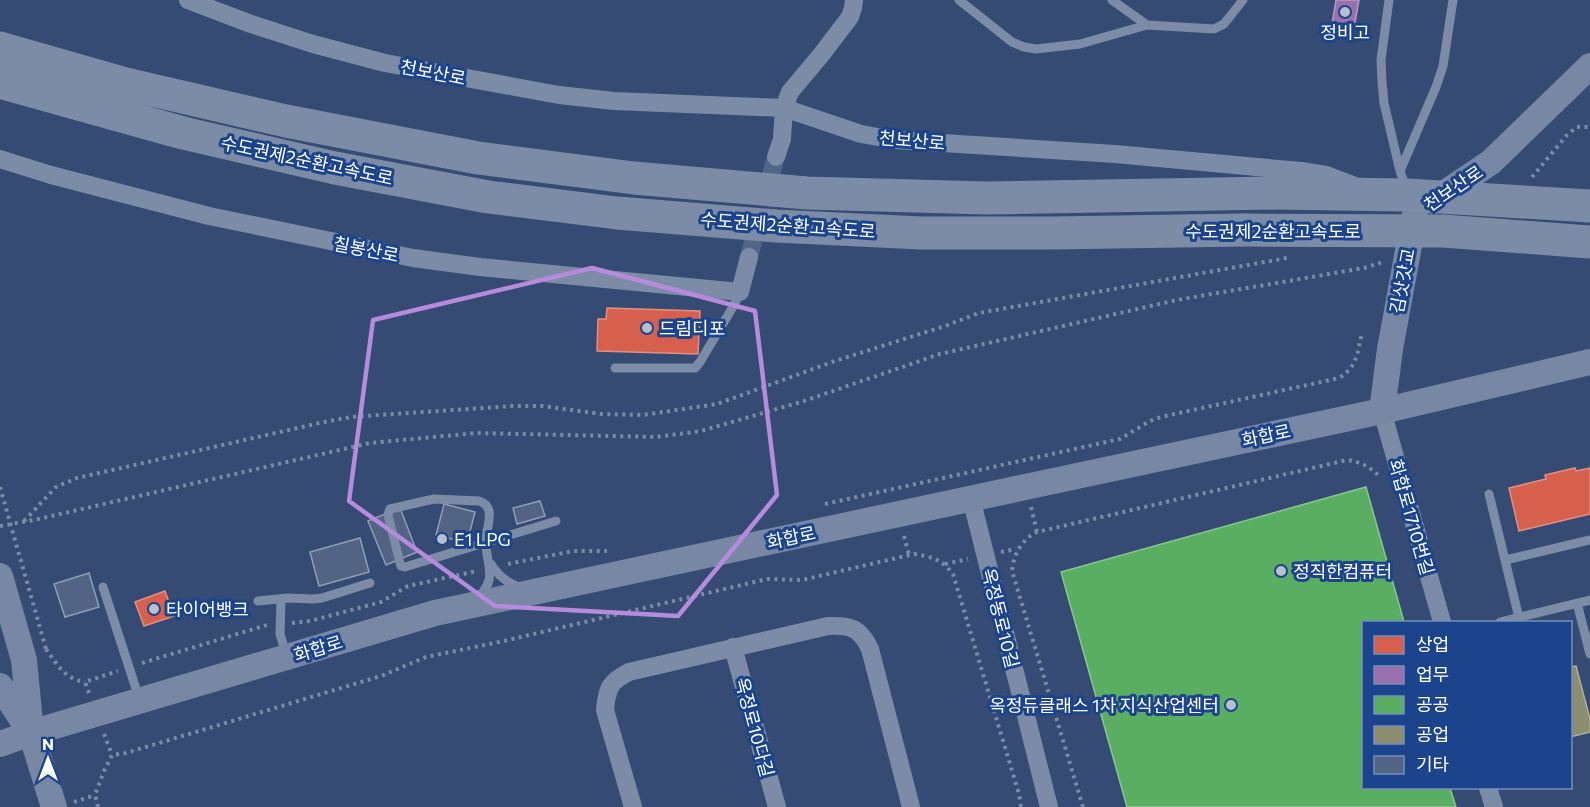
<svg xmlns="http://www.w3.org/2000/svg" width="1590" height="807" viewBox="0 0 1590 807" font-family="Commissioner,'Noto Sans KR',sans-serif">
<rect width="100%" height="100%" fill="#354b73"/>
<path fill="#d6604d" stroke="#e29082" stroke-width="1.5" d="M607 308 700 311 698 354 597 351 598 319H606Z
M1575 468 1576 471 1590 468V514L1519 531 1509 488 1546 479 1545 475Z
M165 591 174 616 144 626 135 602Z"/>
<path fill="#9970ab" stroke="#b89bc4" stroke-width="1.5" d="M1336 0H1359L1354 28 1332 24Z"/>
<path fill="#5aae61" stroke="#8cc690" stroke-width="1.5" d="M1366 487 1404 622H1364V788H1450L1456 807H1127L1061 572Z"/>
<path fill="#8c8c6e" stroke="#aeae9a" stroke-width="1.5" d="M1576 666 1590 719V732L1570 737V667Z"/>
<path fill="#526383" stroke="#919eb6" stroke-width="1.5" d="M540 501 545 516 517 524 513 508Z
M444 504 475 512 467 543 436 535Z
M400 508 417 552 386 565 368 521Z
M360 538 369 572 319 586 310 552Z
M89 573 99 607 65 617 54 584Z"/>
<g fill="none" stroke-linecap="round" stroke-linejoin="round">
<path stroke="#536688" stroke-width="18" stroke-dasharray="18 9" stroke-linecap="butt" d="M749 257 776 157"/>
<path stroke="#7c8ca7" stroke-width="4" stroke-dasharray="3 4.5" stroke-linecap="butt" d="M1532 177 1567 135 1577 127H1590
M825 504 1120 439 1150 421 1161 417 1339 378C1358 366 1357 353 1362 333
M1031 507 1037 532
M24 521 56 487 77 478 324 422 351 417 512 406H542L601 414 643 415 717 404 835 361 945 326 979 313 1287 258
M0 526 34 520 370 443 476 433 656 437 701 431 804 401 940 354 1177 300 1364 268 1383 262
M904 536 909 555
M1001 552 1016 549
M508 564 573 551H607
M945 564 968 559
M292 623 310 621 381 602 408 586 477 571
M46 649C57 664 64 679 85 682
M142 663 267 625
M89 693 85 682 118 671
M104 734 112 755
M74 802 95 795
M98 807 95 795 104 771 112 755 126 753 381 676 426 657 504 641 767 579 802 580 914 554C933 557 941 559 953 574L1019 794 1021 807
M1083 807 1012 571C1013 555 1022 539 1037 532L1347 460C1361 462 1371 467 1381 478"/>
<path stroke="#7c8ca7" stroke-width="9" d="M959 0 1012 42 1024 47 1036 49 1080 44 1147 25 1214 29 1224 24 1243 0
M1112 0 1147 25
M1389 0 1381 60 1382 82 1384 103 1400 171 1406 188
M1400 171 1436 87 1443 66 1453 0
M615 368H695L700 362 734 305 740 292
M1489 494 1519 618
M1505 560 1590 540
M491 564C498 576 507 583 521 588
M103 587 139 698
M479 596C498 578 486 564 486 543 485 528 498 507 479 501L434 499 390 509 388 515 400 563 401 566 405 567 556 521
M281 599 280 634 286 654
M258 601 288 598 313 599 322 598 370 583
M1577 603 1590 654
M1500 622 1590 600"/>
<path stroke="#7c8ca7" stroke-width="18" d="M188 0 251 24 313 44 385 63 559 95 614 101 784 108 861 134 895 140 1115 154 1301 171 1326 175 1355 186
M776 157 782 139 784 108 790 92 821 55 850 17 853 8 854 0
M0 159 51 175 209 216 413 258 480 267 740 292 749 257
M1382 411 1442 622
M971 498 1049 807
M733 647 777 807
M1488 788 1494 807
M633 807 605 710C607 689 609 682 629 672L828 626C851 625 860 628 870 649L911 807"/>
<path stroke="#7887a3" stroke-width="26" d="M1433 201 1491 162 1590 66
M1382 411 1390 349
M0 576 24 660 31 733 54 807
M0 686 29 730
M0 744 31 733 435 613 1382 411 1590 362"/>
<path stroke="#7d8ca6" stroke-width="33" d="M0 48 126 84 286 121 478 158 634 178 807 193 986 198 1272 193
M0 82 183 133 335 168 488 197 617 213 776 226 921 233H1053L1243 230"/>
<path stroke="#7c8ca7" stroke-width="4" stroke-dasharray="3 4.5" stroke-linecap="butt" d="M0 487 46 649"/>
<path stroke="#7887a3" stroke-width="26" d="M1390 349 1415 213"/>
<path stroke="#7d8ca6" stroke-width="33" d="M1272 193 1407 195 1590 206
M1243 230 1443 231 1590 242"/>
</g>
<path fill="none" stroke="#b68bdc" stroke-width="4.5" stroke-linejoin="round" d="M592 268 755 311 777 495 678 616 495 606 349 501 373 320Z"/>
<g fill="#b8c0ce" stroke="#1b448d" stroke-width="2">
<circle cx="1345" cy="12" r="6"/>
<circle cx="647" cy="328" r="6"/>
<circle cx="442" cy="539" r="6"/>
<circle cx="1281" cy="571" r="6"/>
<circle cx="154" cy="609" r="6"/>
<circle cx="1231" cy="705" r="6"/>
</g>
<g text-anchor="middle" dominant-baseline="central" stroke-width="6" stroke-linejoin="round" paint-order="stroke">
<g font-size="18" fill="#fff" stroke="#1b448d" text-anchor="start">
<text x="1345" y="32" text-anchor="middle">정비고</text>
<text x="659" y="328">드림디포</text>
<text x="454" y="539">E1 LPG</text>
<text x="1293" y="571">정직한컴퓨터</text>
<text x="166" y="609">타이어뱅크</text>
<text x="1219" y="705" text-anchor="end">옥정듀클래스 1차 지식산업센터</text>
</g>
<g font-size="18" fill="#fff" stroke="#1b448d">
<text transform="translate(433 72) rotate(11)">천보산로</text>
<text transform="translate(912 140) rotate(5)">천보산로</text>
<text transform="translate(307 160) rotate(12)">수도권제2순환고속도로</text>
<text transform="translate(1453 188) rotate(-34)">천보산로</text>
<text transform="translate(788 225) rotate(4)">수도권제2순환고속도로</text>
<text x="1273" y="231">수도권제2순환고속도로</text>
<text transform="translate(366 249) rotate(11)">칠봉산로</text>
<text transform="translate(1402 281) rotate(-79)">김삿갓교</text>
<text transform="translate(1266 435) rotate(-12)">화합로</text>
<text transform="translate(1412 517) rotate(74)">화합로1710번길</text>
<text transform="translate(791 537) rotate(-12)">화합로</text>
<text transform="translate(1001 618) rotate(76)">옥정동로10길</text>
<text transform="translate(318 648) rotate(-17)">화합로</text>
<text transform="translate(755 727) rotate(75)">옥정로10다길</text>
</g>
</g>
<rect x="1362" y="621" width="210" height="168" fill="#1b448d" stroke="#768fbb" stroke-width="1.5"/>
<rect x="1374" y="636" width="30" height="18" fill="#d6604d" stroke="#768fbb" stroke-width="1.5"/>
<text x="1416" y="651" font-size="18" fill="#ffffff">상업</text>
<rect x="1374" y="666" width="30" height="18" fill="#9970ab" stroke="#768fbb" stroke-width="1.5"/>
<text x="1416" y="681" font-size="18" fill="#ffffff">업무</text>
<rect x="1374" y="696" width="30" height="18" fill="#5aae61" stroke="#768fbb" stroke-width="1.5"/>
<text x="1416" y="711" font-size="18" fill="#ffffff">공공</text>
<rect x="1374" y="726" width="30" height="18" fill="#8c8c6e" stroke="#768fbb" stroke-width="1.5"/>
<text x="1416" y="741" font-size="18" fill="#ffffff">공업</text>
<rect x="1374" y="756" width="30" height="18" fill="#526383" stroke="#768fbb" stroke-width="1.5"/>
<text x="1416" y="771" font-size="18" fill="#ffffff">기타</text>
<g transform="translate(48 759)" stroke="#1b448d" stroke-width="4.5" paint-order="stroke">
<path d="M0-4.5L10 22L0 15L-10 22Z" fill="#ffffff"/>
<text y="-9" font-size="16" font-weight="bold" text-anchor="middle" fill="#ffffff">N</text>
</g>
</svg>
